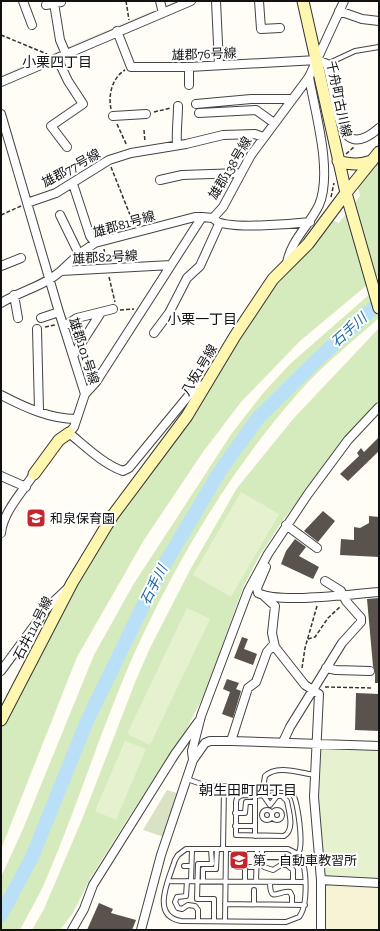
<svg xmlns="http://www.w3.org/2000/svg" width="380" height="931" viewBox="0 0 380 931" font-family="'Zilla Slab','Noto Sans JP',serif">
<rect width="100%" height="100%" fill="#fffdf5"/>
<path fill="#f6f3d4" d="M327 884 379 885V930H324L325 887Z"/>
<path fill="#d5ebbd" d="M379 160V275L300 341 241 402 203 452 144 540 77 657 1 849V728L91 558 271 286 332 220 339 223 360 196 358 188Z
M379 286V318C352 342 324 364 300 391 229 471 173 566 130 663 99 735 76 810 45 882 38 898 28 914 20 930H1V877L23 829 94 655 133 585 232 433 264 392 290 364Z
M379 328V400L340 442 338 449 283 520 260 555 244 585 205 693 186 730 130 815 91 877 73 913 60 930H32L44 909 83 817 136 680 150 648 190 570 237 488 294 418Z"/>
<path fill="#d9e3c4" d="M167 790 177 793 164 837 143 830Z"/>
<path fill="#e6f2cf" d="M241 492 279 514 231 597 193 575Z
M187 608 210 619 150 745 127 734Z
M125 741 146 749 116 820 95 811Z
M323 748 379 749V881L326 876 324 874 317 805 319 752Z"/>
<path fill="#f1ede2" d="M175 1H182L1 78V75Z"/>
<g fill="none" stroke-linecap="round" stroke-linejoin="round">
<path stroke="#b9e0f7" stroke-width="14" d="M1 915 32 857 87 721 157 577 220 471 258 418 321 356 379 303"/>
</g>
<path fill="#5a524d" d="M379 437V451L348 481 340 474 359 456 357 453 361 448 364 452Z
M323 511 335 521 318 542 304 531Z
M369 516 379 517V557L340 555 341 539 354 540V527L360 528 369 523Z
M295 539 306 547 299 556 319 567 313 579 281 564 286 551Z
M379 598V683H375V671L373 666 367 599Z
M242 637 248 639 244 649 257 654 253 665 234 658Z
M227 679 239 683 236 689 241 691 233 718 222 714 230 692 223 689Z
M356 693 379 694V731L355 730Z
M99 903 113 909 111 913 136 920 132 930H87Z"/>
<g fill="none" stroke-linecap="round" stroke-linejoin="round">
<g stroke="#444" stroke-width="6">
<path id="lane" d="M327 64 355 51 379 47
M187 779 207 786 284 788 291 791C298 799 304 846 298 854 308 864 308 906 299 917L286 922 181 921C150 916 169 879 175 860L178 855 186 849H288L298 854
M263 788 265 776C277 764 300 773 315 775
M242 795 282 796 287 801C289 812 295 830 284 836L236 835V802L237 798Z
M263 795 270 805 277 796
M272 815a5 5 0 1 1 10 0a5 5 0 1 1-10 0Z
M262 815a5 5 0 1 1 10 0a5 5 0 1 1-10 0Z
M235 813H245L246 802H255
M235 826H255
M255 836V788
M211 849 212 864H198L197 899H214V921
M223 849 224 787
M262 849V862L264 867 273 870 281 865H287L293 870V882
M184 866H191
M237 867H245
M249 867H256
M169 881 305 882
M187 881 186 896 177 897 175 902 178 908 182 909 188 905 195 906 198 910V921
M191 881 192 849
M203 881V869H216L217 849
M245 881V849
M256 882 257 849
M270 882C270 904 278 890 290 892L292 896V905
M254 890V904
M225 904 305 905
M225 921 226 849"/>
</g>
<g stroke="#444" stroke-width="10">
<path id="street" d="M23 1 32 25
M160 1 163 13
M216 1 219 65
M259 1 261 29 280 28
M54 3 60 40 66 54
M46 5 61 2
M339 11 362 19 379 21
M117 31 131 67H189L317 60 327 64C330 77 333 90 335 103 341 132 349 154 379 128
M57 58 68 81 83 104 51 126 67 147
M189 67V85
M1 82 191 1
M196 104 251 99H292
M199 113 256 110 274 123
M1 114 59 312 85 394 74 427 69 433C85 446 103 464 123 471L129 468 194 389 208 383
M113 116 146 114
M177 145C176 131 178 120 178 106
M160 180 182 175 240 173
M73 184 90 236 95 243
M27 203 56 193 109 160 131 153 186 144 223 135 255 134 263 137
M60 215 79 254
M215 220C225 230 293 224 310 222
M287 263C291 240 309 226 319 205 333 172 315 112 309 77
M1 266 21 258
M61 271 79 254 95 243 195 217H202
M14 295 18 318
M1 303C21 291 44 286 61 271L171 265
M41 318 59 312
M64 326 77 318 113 309
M37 329 39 411
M154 333 169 313 187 278 200 266 219 224
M73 356 100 314
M85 394 96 382 202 217 213 218 223 207 251 155 309 77 344 1
M1 395C24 407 50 419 76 419
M1 476 26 487
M286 525 317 548
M1 533C3 512 23 491 34 474
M266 567 257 588 258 593C279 604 353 594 379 592
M263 595 275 606 272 633 275 647 305 685 319 694 314 797 321 880V930
M326 668 336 670 370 671
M1 671 48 607 67 589
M231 741 248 688 256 682 267 652 274 644
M283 742 290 727 342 643 361 622V618L346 601 341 591 325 581
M193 760 192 751 201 716 248 591 268 554 308 494 348 440 379 407
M321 880 379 883
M72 930 84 909 93 885 175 754 198 722
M141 930 161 855 193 760 205 743 210 741H231L379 746"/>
</g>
<g stroke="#333" stroke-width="13">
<path id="secondary" d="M303 1 346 193 379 308
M338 161C351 165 360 165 372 161
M34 474 59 440 69 433
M1 720 72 583 113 515 187 416 235 336 273 279 308 244 346 193 379 152"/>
</g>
<path stroke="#333" stroke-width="1.5" stroke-dasharray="4 2" stroke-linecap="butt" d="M126 1 129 20
M1 35 47 54
M111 109C108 95 112 78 125 70
M154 112 171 108
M117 124 127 146
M144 130 145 142
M346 154 354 147
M111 167 134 225
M331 197 334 183
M1 215 21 206
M104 249 106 261
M109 277 115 302
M120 310 134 309
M45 327 55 325
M308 639 315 637 328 618 341 606
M302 668 305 648 317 606
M325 687 373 688"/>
<use href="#lane" stroke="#fff" stroke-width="4"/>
<use href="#street" stroke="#fff" stroke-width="8"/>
<use href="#secondary" stroke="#fff6b0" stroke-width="11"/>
</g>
<defs>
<g id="school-square" transform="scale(1)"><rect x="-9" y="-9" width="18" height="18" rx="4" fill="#c4262e" stroke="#fff"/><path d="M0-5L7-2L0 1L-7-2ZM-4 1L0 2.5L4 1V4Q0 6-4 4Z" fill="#fff"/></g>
</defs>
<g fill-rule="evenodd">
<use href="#school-square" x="36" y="518"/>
<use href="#school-square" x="239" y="860"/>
</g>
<g text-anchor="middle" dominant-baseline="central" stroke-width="4" stroke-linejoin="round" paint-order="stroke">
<g font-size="13" fill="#111" stroke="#fff">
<text transform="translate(204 54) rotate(-2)">雄郡76号線</text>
<text transform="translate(339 99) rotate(78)">千舟町古川線</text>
<text transform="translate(71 168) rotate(-29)">雄郡77号線</text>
<text transform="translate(230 168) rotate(-59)">雄郡138号線</text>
<text transform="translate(124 224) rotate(-16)">雄郡81号線</text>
<text transform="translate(105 257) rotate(-3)">雄郡82号線</text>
<text transform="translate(84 351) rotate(72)">雄郡101号線</text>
<text transform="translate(199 370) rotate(-59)">八坂1号線</text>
<text transform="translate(33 628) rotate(-63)">石井114号線</text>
</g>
<g font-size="13" fill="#111" stroke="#fff" text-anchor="start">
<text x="50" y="518">和泉保育園</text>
<text x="253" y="860">第一自動車教習所</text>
</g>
<g font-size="14" fill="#111" stroke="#fff">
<text x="57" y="62">小栗四丁目</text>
<text x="202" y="319">小栗一丁目</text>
<text x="248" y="790">朝生田町四丁目</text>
</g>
<g font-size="14" font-style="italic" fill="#1768a6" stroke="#fff">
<text transform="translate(349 330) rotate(-42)">石手川</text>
<text transform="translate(154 585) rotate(-63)">石手川</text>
</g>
</g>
<rect width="380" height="931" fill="none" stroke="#111111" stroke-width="4"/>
</svg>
